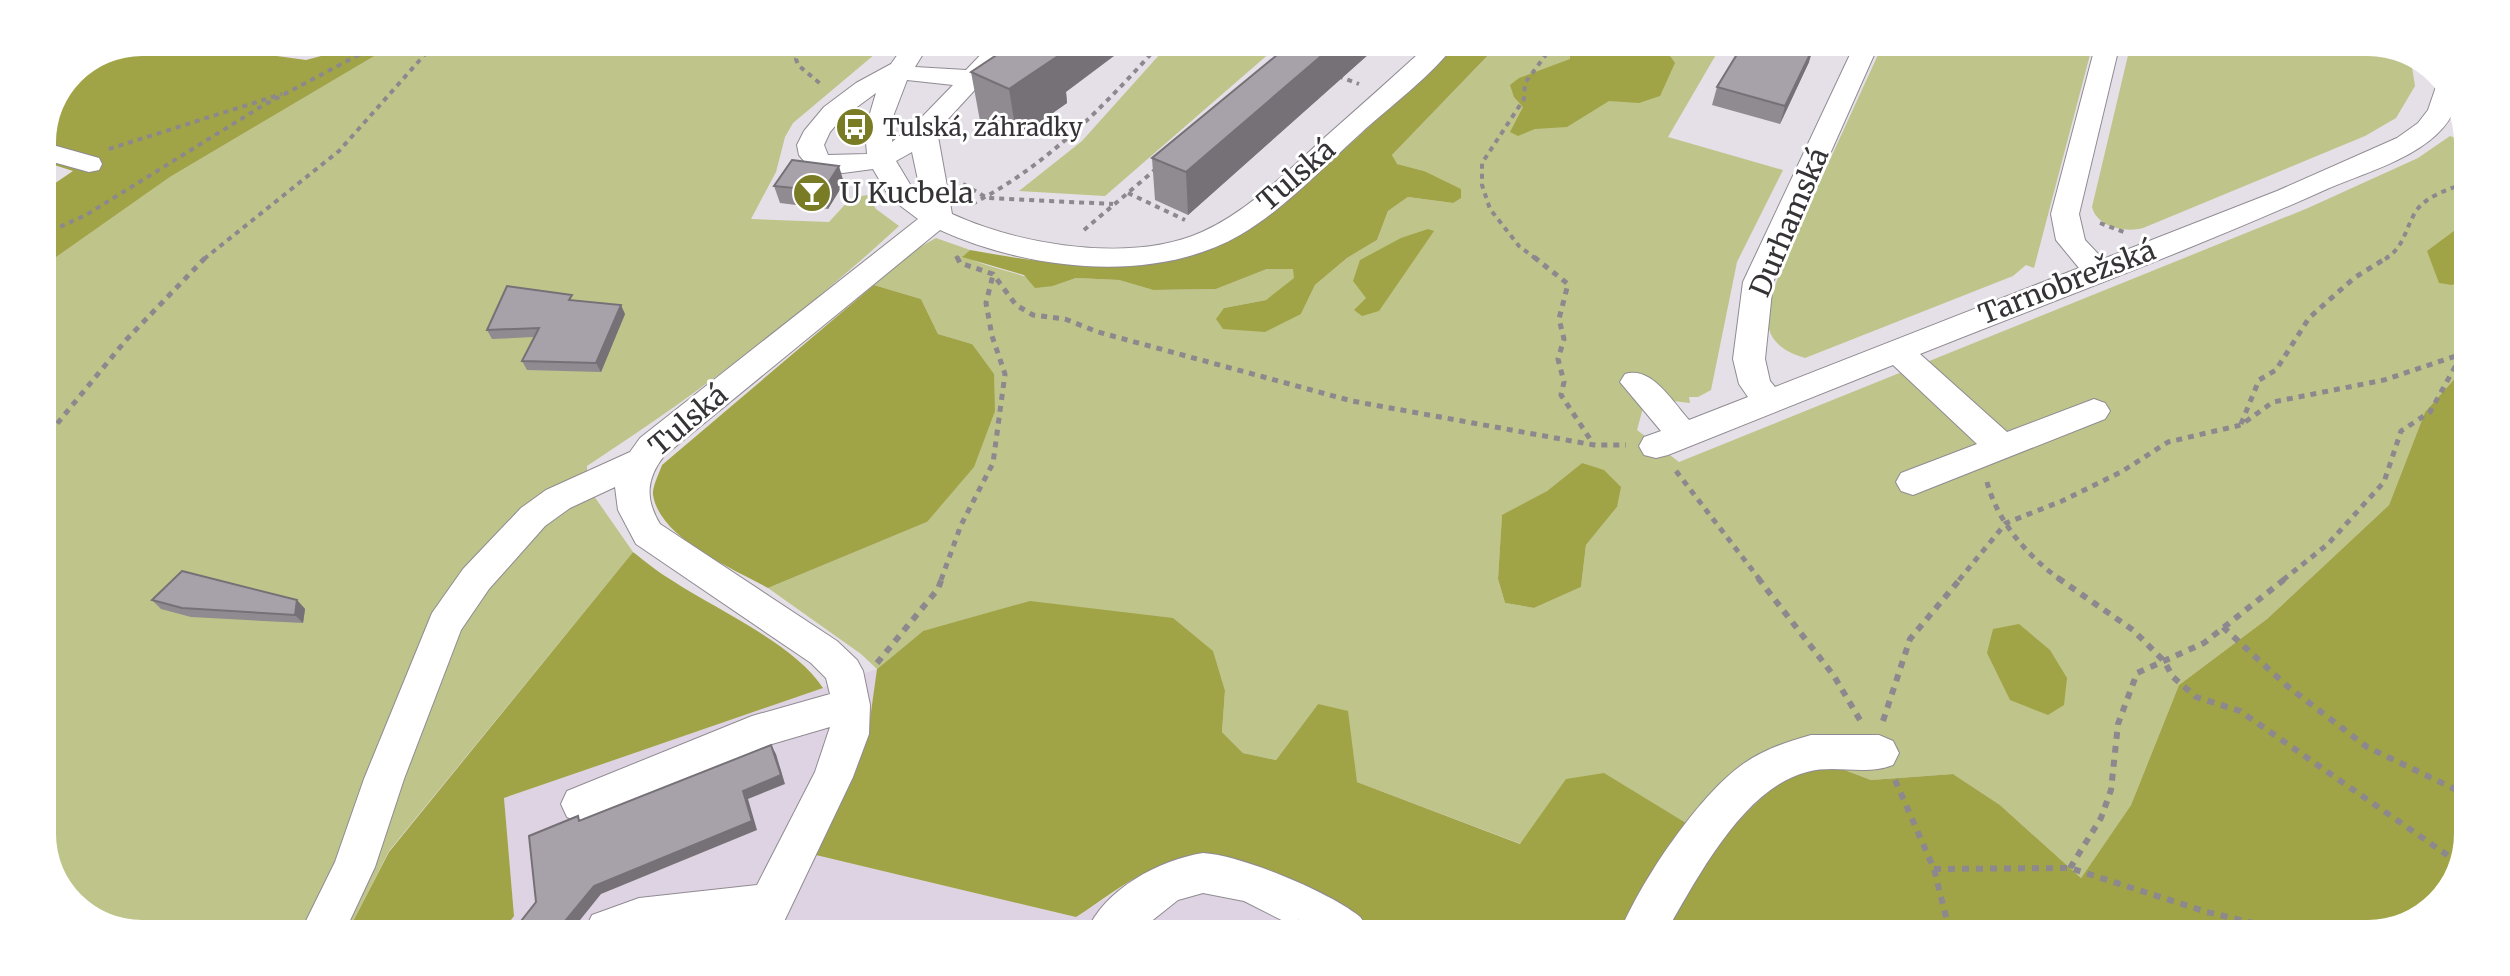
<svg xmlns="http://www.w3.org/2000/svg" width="2510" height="976" viewBox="0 0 2510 976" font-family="Merriweather,serif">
<rect width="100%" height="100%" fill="#e5dfe7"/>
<path fill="#ded3e2" d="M877 669 869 726 816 854 1076 917 1150 870 1198 858 1261 868 1373 927 1387 932 504 929 514 915 504 798Z"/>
<path fill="#bfc48a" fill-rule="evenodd" d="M354 43 887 44 793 123 785 137 776 172 751 219 829 222 851 198 867 195 876 209 899 226C803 315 696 395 587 466V486L633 552 389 851 349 929H110L62 894 42 841V267L170 177 379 53 336 52Z
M1169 44 1279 45 1105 196 1019 191 1082 141Z
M1498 45 1721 46 1668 137 1783 170 1737 262 1711 390 1698 397H1689L1690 403 1673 401 1643 408 1637 430 1679 462 2308 208 2418 158 2450 136 2460 140 2466 131V366L2425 412 2389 505 2267 619 2179 685 2131 805 2081 878 2000 805 1953 774 1871 780 1826 763 1717 842 1521 844 1357 782 1318 704 1276 760 1243 753 1222 732 1225 691 923 631 877 669 861 654 768 588 927 522 972 344 938 334 921 299 874 285 913 251 936 238 970 250 963 256C992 269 1023 274 1053 286L1076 278 1119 280 1153 290 1216 289 1267 269H1294L1295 278 1266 300 1224 308 1301 314 1315 285 1347 258 1377 240 1388 211 1408 197 1453 203 1424 171 1396 164 1392 155ZM1582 463 1617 507 1586 545 1581 587 1534 608 1505 603 1498 579 1502 516 1547 491Z
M1882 46 2092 47 2034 268 2026 265 2013 276 1805 358C1748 341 1770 303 1784 260Z
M2130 47H2400L2410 55 2415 86 2396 118 2365 136 2143 228C2125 233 2097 227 2092 207Z"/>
<path fill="#a0a446" d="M142 42H229L255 53 306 60 336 52H381L170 177 42 267V192L73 171 42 161V136L72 71Z
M1456 45H1498L1392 155 1397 164 1424 171 1461 189V198L1453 203 1408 197 1388 211 1377 240 1347 258 1315 285 1301 314 1265 332 1223 329 1216 319 1224 308 1266 300 1294 278 1293 269H1267L1216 289 1153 290 1119 280 1076 278 1053 286 1035 288 1024 275 962 257 970 250C1037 262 1109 274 1177 260 1260 242 1390 105 1456 45Z
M1570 45 1610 46 1616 56C1643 51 1656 33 1675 63L1660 96 1639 103 1609 101 1567 127 1535 129 1518 136 1510 132 1523 107 1514 97 1510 85 1519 78 1570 59Z
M2467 201V279L2452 285 2439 283 2427 251 2462 225 2460 208Z
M1428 229 1434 231 1379 311 1362 316 1354 310 1366 298 1353 281 1360 260 1401 238Z
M874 285 921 299 938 334 972 344 994 374 995 411 974 467 927 522 768 588C734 569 660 539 653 495 652 487 659 474 662 465Z
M2466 366 2463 866 2428 914 2368 934 1387 932 1373 927C1306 892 1228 835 1149 871 1124 882 1100 902 1076 917L816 855 869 726 877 669 923 631 1030 601 1173 618 1213 651 1225 691 1222 732 1243 753 1276 760 1318 704 1348 711 1357 782 1520 844 1566 779 1604 773 1717 842 1780 780 1826 763 1871 780 1953 774 2000 805 2081 878 2131 805 2179 685 2267 619 2389 505 2425 412Z
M1582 463 1604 470 1621 487 1617 507 1586 545 1581 587 1534 608 1505 603 1498 579 1502 515 1547 491Z
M633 552C646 562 659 573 673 581 717 610 795 644 823 688L504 798 514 916 504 929H349L389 852Z
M2019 624 2050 650 2067 678 2064 705 2048 715 2010 700 1987 653 1993 629Z"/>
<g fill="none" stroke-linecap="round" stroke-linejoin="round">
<g stroke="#908b92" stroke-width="2">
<path id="minor" d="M905 44H929L915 67 966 70 991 44H1017L937 131 952 214C1020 245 1131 264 1202 232 1248 211 1286 173 1323 139 1358 108 1393 77 1428 45H1454C1436 72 1387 109 1361 133 1322 168 1286 208 1240 235 1154 285 1028 270 940 230L664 456C646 479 645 499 660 524L837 641 857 660 863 671 870 705 869 734 853 777 780 930H585L592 915 639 898 757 885 815 772 830 727 772 744 581 823 567 817 561 804 567 791 752 716 830 694 826 678 811 663 636 544 618 510 615 487 570 508 545 526 489 589 461 630 404 779 375 867 346 929H302L335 862 364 779 432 613 463 569 521 508 546 490 630 452 640 438 918 219 890 198 873 169 843 173 809 167 799 155 797 145 804 131 824 107 856 83 891 64ZM907 80 953 85 920 119 892 142 894 114ZM876 93 865 130 867 154 828 155 824 145 830 132 842 118ZM912 152 921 194 911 186 896 161Z
M1854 46H1878L1773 282 1765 359 1770 381 1775 387 2079 268 2056 240 2051 214 2095 47H2119L2079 214 2085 240 2103 259 2277 191 2397 138 2418 123 2428 110 2439 78 2448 82C2457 106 2456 116 2436 135 2408 161 2362 174 2327 189 2194 249 2055 300 1920 354L2007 432 2094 399 2105 403 2110 411 2105 419 1913 495 1901 491 1896 482 1901 473 1977 444 1893 365 1668 455 1656 458 1644 455 1639 446 1644 437 1661 431 1620 382 1625 374C1652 366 1672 401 1689 420L1748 397 1739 384 1733 359 1743 282Z
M42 142 99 158 102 164 99 170 89 172 42 159Z
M1811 735H1879L1893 741 1899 753 1893 765C1865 776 1835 764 1807 772 1743 788 1697 879 1666 932H1620C1641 881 1698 796 1743 764 1764 749 1787 742 1811 735Z
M1203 853C1241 855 1329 892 1359 916 1363 919 1365 926 1368 932L1303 931 1244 901 1203 893 1178 900 1139 931H1087C1105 889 1159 860 1203 853Z"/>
</g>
<path stroke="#8c888e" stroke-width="4" stroke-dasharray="5 5" stroke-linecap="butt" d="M791 44 800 50 796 59 798 65 823 86
M1338 76 1359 84
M109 149 282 94
M963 184 987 198 1113 204
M1128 193 1185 220
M972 204C1048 165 1103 107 1160 44
M2100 223 2124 232
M1084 230 1156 169
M42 235 86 215 262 106 381 43
M956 256 958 259
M204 259 339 151 435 43
M1536 259 1519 246 1490 209 1482 185V163L1524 99 1525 83 1553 45
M2385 259C2404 248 2405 229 2416 211 2426 196 2451 188 2467 183"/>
<path stroke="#8c888e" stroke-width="5" stroke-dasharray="6 6" stroke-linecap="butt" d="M957 257 960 263 993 274 1016 305 1033 315 1065 319 1098 332 1352 401 1594 445H1626
M1534 257 1568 284 1559 319 1564 339 1558 359 1564 382 1561 395 1594 445
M2241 424 2259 380 2276 370 2309 318 2354 278 2388 257
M42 442 126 340 206 257
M1676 471 1760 580
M1987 482C1997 521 2028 557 2061 580
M941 580 961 525 993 463 1005 374 992 336 986 303 993 275
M1959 580 2006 523 2062 501 2121 472 2168 442 2241 425 2273 402 2384 380 2462 354
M2283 580 2328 544 2384 482 2401 431 2430 412 2466 347"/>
<path stroke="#8c888e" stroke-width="6" stroke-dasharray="7 7" stroke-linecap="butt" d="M1758 578 1834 676 1860 720
M2058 578 2133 630 2164 661 2173 677 2196 697 2240 711 2463 866
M2223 627 2286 685 2367 747 2463 793
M877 663 938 589 942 578
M1883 721 1910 639 1961 578
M1895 780 1934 869 1950 933
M2070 868 2101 818 2111 790 2118 724 2137 673 2204 643 2286 578
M1934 869 2070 868 2207 912 2300 934"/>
<use href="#minor" fill="#fff" fill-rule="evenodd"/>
</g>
<path fill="#908b91" d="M1289 45H1379L1188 215 1155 200 1152 158Z
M1809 62 1780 124 1712 105 1717 87Z
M971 72 1066 92 1067 103 1017 138 980 121Z
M844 183 828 209 780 203 774 186Z
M575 301 625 314 601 372 527 370 522 361 534 337 492 339 487 330Z
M152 600H297L305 609 303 623 191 617 161 609Z"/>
<path fill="#757176" d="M1058 44H1130L1066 92 1067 103 1017 138 1009 89 1050 50Z
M1334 45H1379L1188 215 1186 172Z
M1814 46 1809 62 1780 124 1785 106Z
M839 166 844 183 828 209 823 191Z
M621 305 625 314 601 372 596 363Z
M297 600 305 609 303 623 295 615Z
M771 745 776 754 785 784 748 799 757 830 601 894 572 930H564L561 926 594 886 743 791Z
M42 784 51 790 42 804Z"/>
<path fill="#a7a2a9" stroke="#757176" stroke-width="2" d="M1013 44H1058L1050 50 1061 54 1009 89 971 72Z
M1289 45H1334L1186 172 1152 158Z
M1742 46H1814L1785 106 1717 87Z
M792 160 839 166 823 191 774 186Z
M507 286 572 295 569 300 621 305 596 363 522 361 539 328 487 330Z
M182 571 297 600 295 615 182 608 152 600Z
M771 745 781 775 743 791 752 821 594 886 561 926 568 930H514L536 902 529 836 578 816 579 821Z
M1298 921 1301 931H1259Z"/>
<defs>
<g id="bus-disc" transform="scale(2)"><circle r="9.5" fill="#797c25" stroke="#fff"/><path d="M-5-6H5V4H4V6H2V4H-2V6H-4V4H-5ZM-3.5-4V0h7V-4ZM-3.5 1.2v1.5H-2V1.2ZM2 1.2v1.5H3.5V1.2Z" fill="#fff"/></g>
<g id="bar-disc" transform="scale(2)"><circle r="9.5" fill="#797c25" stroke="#fff"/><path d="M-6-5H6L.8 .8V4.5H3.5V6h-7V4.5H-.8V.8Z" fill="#fff"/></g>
</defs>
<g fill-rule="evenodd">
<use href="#bus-disc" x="855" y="127"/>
<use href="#bar-disc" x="812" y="193"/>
</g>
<g text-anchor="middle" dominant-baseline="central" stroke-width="6" stroke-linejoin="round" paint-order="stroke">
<g font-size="24" fill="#353336" stroke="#fff" text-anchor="start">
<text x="883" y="127">Tulská, záhradky</text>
</g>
<g font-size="28" fill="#353336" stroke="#fff">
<text transform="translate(1296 175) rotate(-41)">Tulská</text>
<text transform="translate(1789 222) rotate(-67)">Durhamská</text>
<text transform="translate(2067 282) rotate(-21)">Tarnobrežská</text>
<text transform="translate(688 420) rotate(-40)">Tulská</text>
</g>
<g font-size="28" fill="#353336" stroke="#fff" text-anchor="start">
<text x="840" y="193">U Kucbela</text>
</g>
</g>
<path d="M0 0H2510V976H0ZM142 56H2368A86 86 0 0 1 2454 142V834A86 86 0 0 1 2368 920H142A86 86 0 0 1 56 834V142A86 86 0 0 1 142 56Z" fill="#fff" fill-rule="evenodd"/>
</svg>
